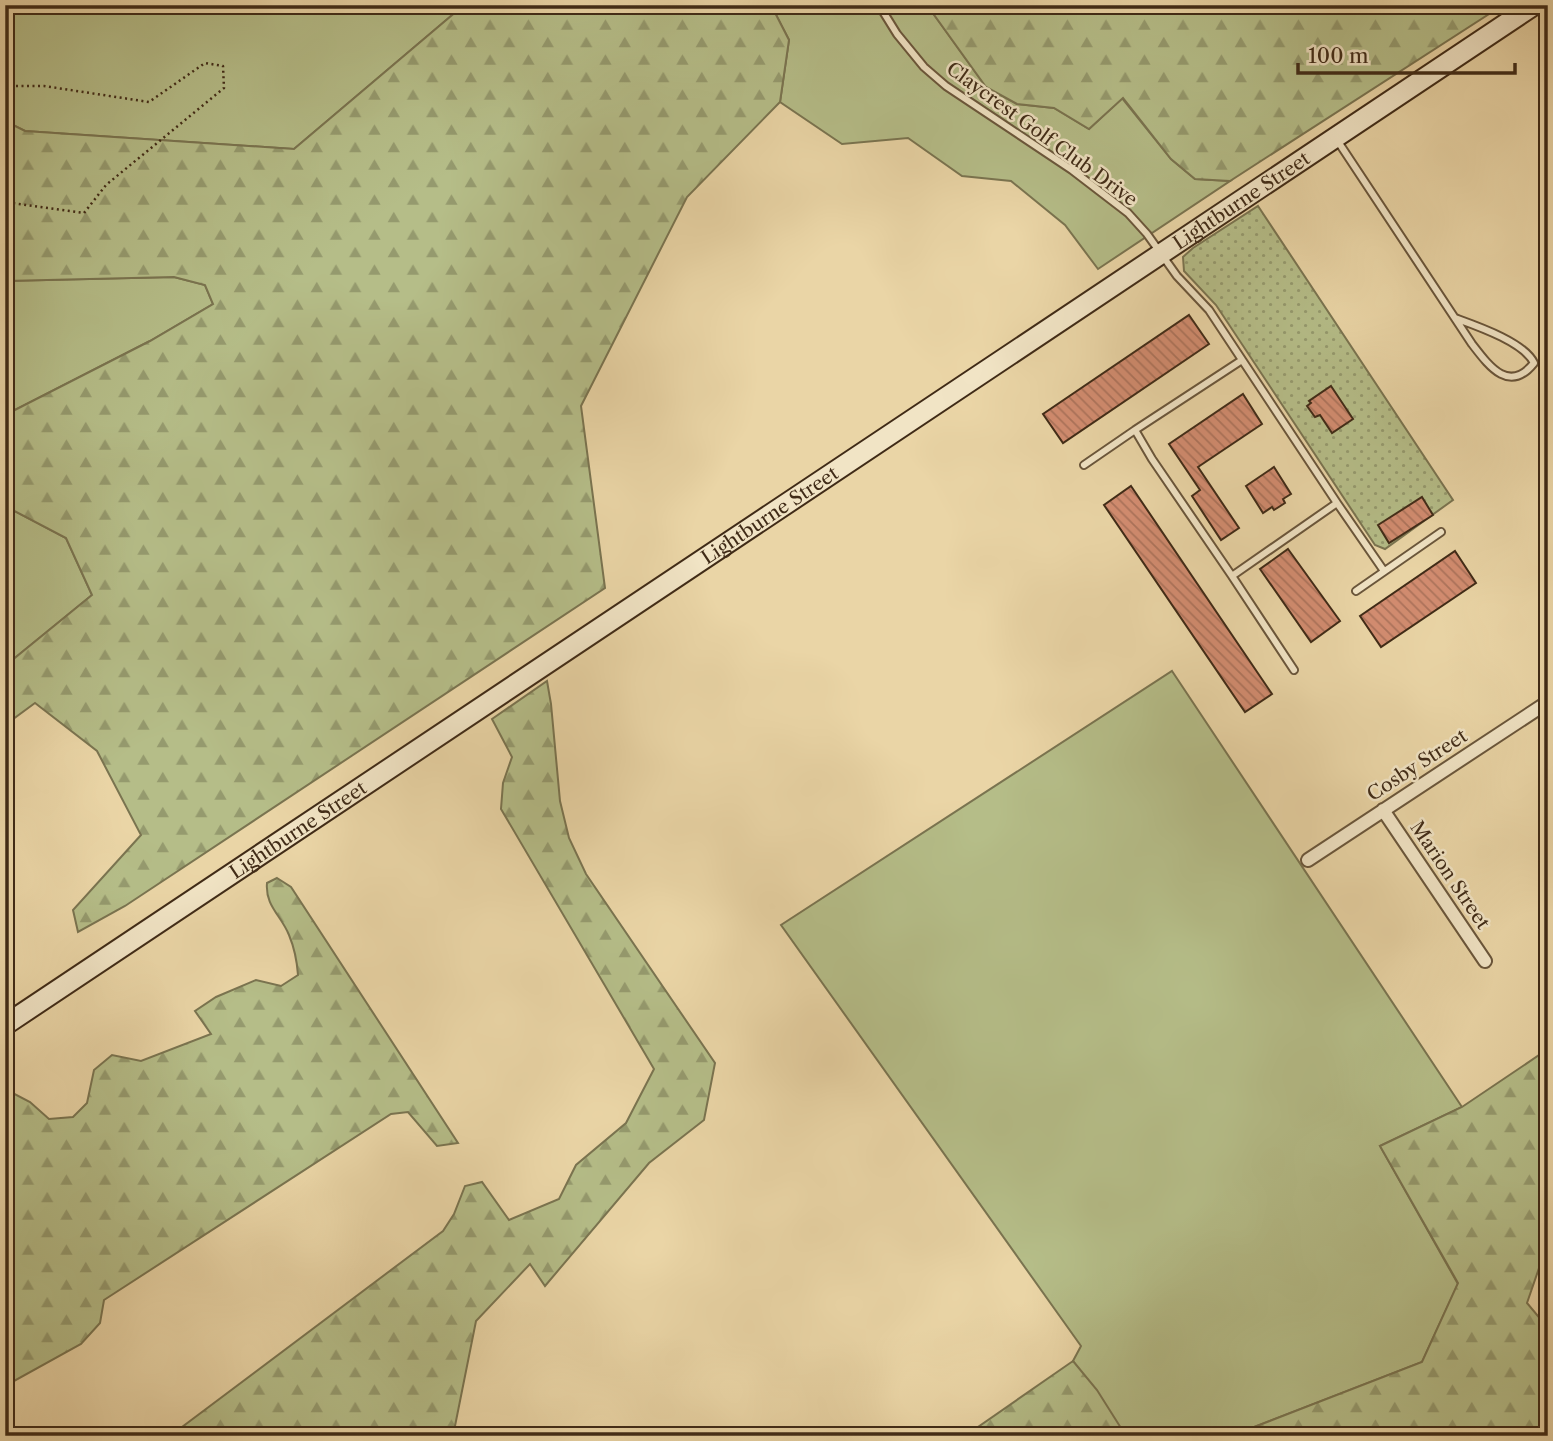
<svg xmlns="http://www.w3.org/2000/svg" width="1553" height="1441" viewBox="0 0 1553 1441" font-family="'Libre Caslon Text',serif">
<defs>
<pattern id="forest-firs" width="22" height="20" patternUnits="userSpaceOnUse" patternTransform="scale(1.75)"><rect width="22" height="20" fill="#b5bd88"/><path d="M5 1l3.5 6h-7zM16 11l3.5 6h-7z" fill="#959a6e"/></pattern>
<pattern id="park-dots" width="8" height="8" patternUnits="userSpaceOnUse" patternTransform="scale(1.75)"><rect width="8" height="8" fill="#b5bd88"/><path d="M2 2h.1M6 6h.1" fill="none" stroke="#959a6e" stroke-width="1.8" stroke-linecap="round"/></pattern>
<pattern id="building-back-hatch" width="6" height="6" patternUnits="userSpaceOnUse" patternTransform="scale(1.75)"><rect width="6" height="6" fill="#d28c70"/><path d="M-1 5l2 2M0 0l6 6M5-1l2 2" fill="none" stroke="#ac735b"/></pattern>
</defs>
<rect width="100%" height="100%" fill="#ead5a6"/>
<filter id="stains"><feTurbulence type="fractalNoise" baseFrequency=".00286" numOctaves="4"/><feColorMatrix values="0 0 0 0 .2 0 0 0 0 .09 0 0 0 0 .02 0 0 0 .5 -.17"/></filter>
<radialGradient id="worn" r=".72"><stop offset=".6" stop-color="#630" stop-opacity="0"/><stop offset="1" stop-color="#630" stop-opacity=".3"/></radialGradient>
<path fill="#b5bd88" stroke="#7a7450" stroke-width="2" d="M5 5H464L294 149 25 131 5 121Z
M771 5H927L986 87 1017 104 1054 108 1089 129 1122 98 1171 159 1195 179 1230 181 1098 269 1065 225 1011 181 962 176 908 138 842 144 780 102 789 40Z
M174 277 205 285 213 304 150 341 5 415V281Z
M5 506 66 538 92 595 5 666Z
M1172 671 1462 1107 1380 1146 1458 1284 1422 1362 1231 1436H1124L1073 1361 1081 1346 781 925Z"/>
<path fill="url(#forest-firs)" stroke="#7a7450" stroke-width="2" d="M464 5H771L789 40 780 102 687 197 581 406 605 588 125 906 78 932 73 910 141 835 97 751 35 703 5 725V666L92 595 66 538 5 506V415L150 341 213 304 205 285 174 277 5 281V121L25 131 294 149Z
M927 5H1503L1230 181 1195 179 1171 159 1123 98 1089 129 1054 108 1017 104 986 87Z
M547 681 551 704 560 801 569 838 586 874 715 1063 704 1120 649 1163 545 1286 530 1264 476 1321 453 1436H170L443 1231 454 1214 465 1186 482 1182 509 1220 559 1199 576 1165 626 1123 654 1069 501 809 503 783 512 757 492 719Z
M277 878 291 887 458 1143 437 1146 408 1112 391 1114 104 1300 100 1323 81 1344 5 1386V1089L30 1102 49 1119 73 1117 87 1103 94 1070 112 1055 141 1061 211 1034 195 1011 216 997 256 980 281 986 298 975C297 961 294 947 289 935 281 915 265 906 267 883Z
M1548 1049V1242L1527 1303 1548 1328V1436H1231L1422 1362 1458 1283 1380 1146 1462 1107Z
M1073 1361 1097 1390 1126 1436H965Z"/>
<path fill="url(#park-dots)" stroke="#7a7450" stroke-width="2" d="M1258 206 1453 500 1385 549 1375 545 1216 305 1184 271 1183 257 1193 248Z"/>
<path fill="url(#building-back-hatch)" stroke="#402b17" stroke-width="2" d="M1189 315 1209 344 1063 443 1043 414Z
M1331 386 1353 419 1332 433 1320 415 1315 417 1307 406 1311 403 1309 401Z
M1243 394 1262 424 1198 467 1239 528 1221 540 1192 496 1200 490 1169 444Z
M1274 467 1291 494 1283 499 1285 503 1274 510 1272 507 1263 513 1246 486Z
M1131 486 1272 694 1245 712 1104 505Z
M1422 497 1433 515 1389 543 1378 525Z
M1288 549 1340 621 1311 642 1260 569Z
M1455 551 1476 583 1381 647 1360 616Z"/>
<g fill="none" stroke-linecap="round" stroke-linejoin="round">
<g stroke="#6a563b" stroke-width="10">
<path id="lane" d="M879 5 897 34 924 67 946 86 1072 170 1128 213 1147 234 1177 276 1209 310 1337 503 1232 576 1152 459 1135 430 1242 360
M1337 140 1472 344C1489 366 1509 394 1534 363 1524 342 1477 326 1455 318
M1084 465 1135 430
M1337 503 1384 571
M1232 576 1294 670
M1356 591 1441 532"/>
</g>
<g stroke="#6a563b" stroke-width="16">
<path id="street" d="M1383 810 1485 961
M1308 860 1548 702"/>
</g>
<g stroke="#402b17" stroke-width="23">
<g id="secondary">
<path id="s1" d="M5 1025 1534 5"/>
</g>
</g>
<path stroke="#402b17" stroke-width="2.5" stroke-dasharray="2 3.5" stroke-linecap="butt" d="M5 86H44L149 102 205 63 223 66 224 88 106 185 84 213 5 202"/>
<use href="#lane" stroke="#f1e4c5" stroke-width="6"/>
<use href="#street" stroke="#f1e4c5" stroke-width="12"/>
<use href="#secondary" stroke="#f1e4c5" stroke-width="19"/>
</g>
<g text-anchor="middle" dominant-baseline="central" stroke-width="5" stroke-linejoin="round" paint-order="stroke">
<g font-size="19" fill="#402b17" stroke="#f1e4c5">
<text transform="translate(1042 134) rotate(36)">Claycrest Golf Club Drive</text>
<text stroke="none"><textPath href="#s1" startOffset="1486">Lightburne Street</textPath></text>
<text stroke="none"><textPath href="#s1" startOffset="919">Lightburne Street</textPath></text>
<text transform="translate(1417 765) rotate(-33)">Cosby Street</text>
<text stroke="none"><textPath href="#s1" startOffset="352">Lightburne Street</textPath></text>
<text transform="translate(1450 875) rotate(56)">Marion Street</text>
</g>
</g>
<rect width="1553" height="1441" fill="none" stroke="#ead5a6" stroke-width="28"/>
<rect x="7" y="7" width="1539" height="1427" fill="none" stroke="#402b17" stroke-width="3.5"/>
<rect x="14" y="14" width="1525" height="1413" fill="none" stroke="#402b17" stroke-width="2"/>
<path d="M1298 63v10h217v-10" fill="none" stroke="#402b17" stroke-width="3.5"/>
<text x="1308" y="63" font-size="21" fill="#402b17" stroke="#f1e4c5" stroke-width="5" paint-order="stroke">100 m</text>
<rect width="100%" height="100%" filter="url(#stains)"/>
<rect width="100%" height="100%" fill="url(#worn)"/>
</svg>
